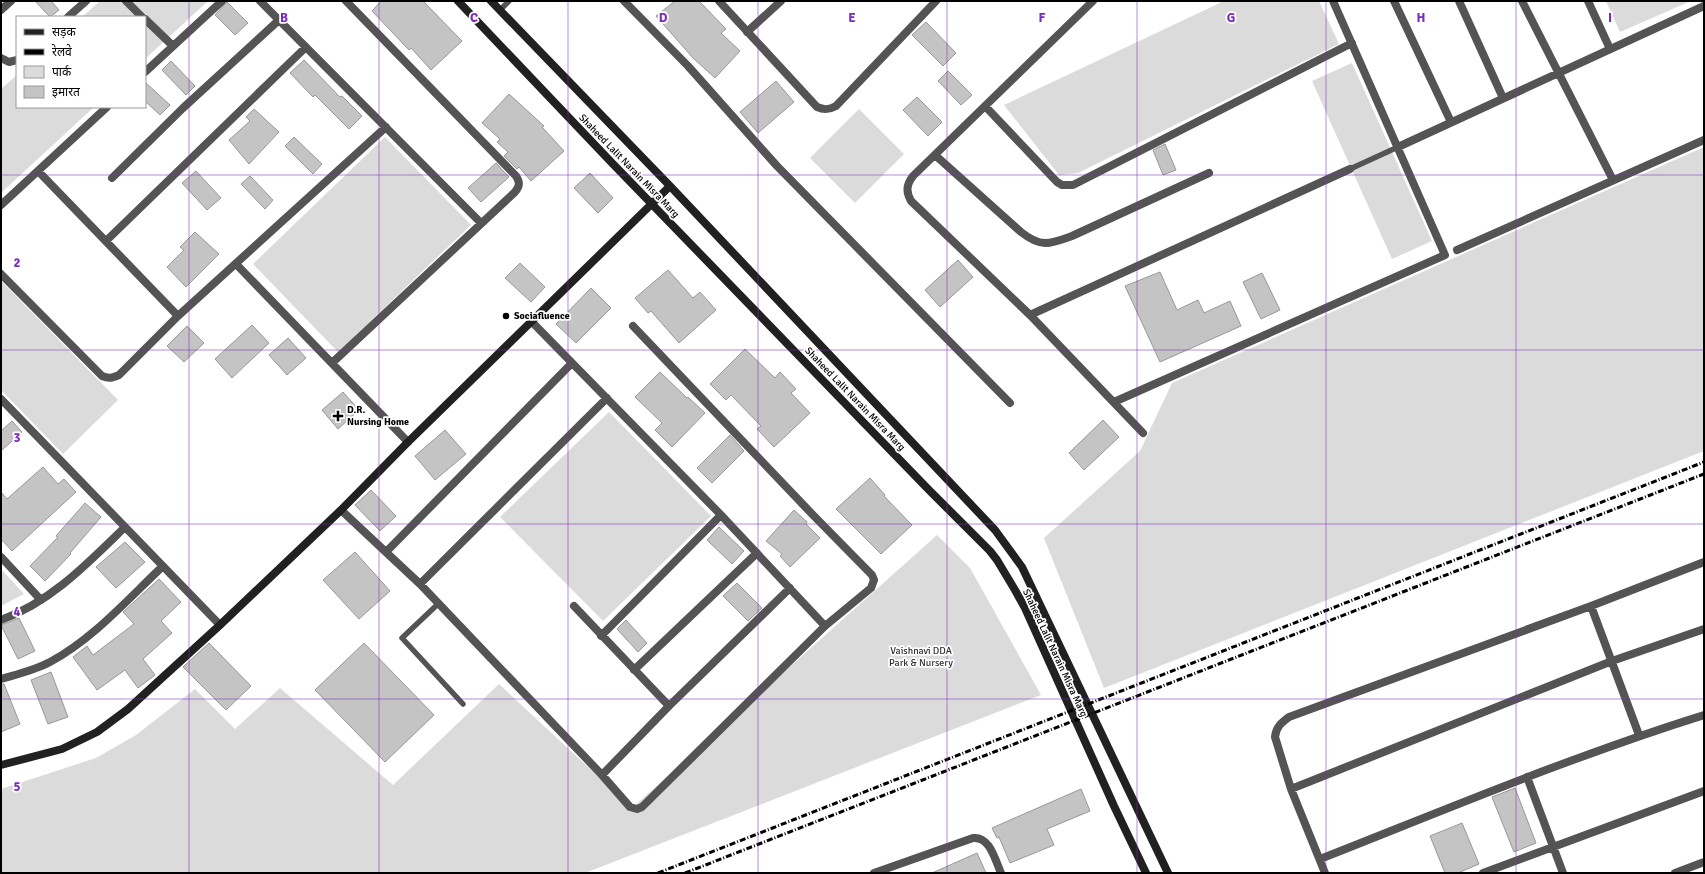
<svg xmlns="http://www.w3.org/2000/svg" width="1705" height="874" viewBox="0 0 1705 874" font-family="Signika,'Noto Sans Devanagari',sans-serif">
<rect width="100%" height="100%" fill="#fff"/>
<path fill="#dbdbdb" d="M100 1H208L145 59V17H82Z
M1224 1H1319L1339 44 1078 173 1059 175 1004 105Z
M1606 1H1691L1620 32Z
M1352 63 1432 241 1392 259 1312 81Z
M17 75V107H94L1 193V89Z
M859 109 904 154 855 203 810 158Z
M385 137 471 225 338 352 253 264Z
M1704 147V451L1104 688 1044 538 1140 451 1172 383Z
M1 281 118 400 63 454 1 390Z
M609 412 711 516 603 621 500 517Z
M937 535 970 568 1041 695 585 873H1V789L96 758 136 735 195 689 235 729 280 688 393 785 499 684 632 808Z
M1 569 24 594 1 606Z"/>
<path fill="#c4c4c4" stroke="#989898" d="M35 1H51L59 10 50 17Z
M381 1H423L462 41 431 70 411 48 409 50 372 11Z
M675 1H699L726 29 721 33 740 51 715 78 693 58 656 16Z
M227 2 248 23 235 35 215 15Z
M926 22 956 53 943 66 912 35Z
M304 60 340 97 342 96 362 116 349 129 315 95 313 97 290 73Z
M171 61 195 86 186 95 162 70Z
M948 71 972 95 961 105 938 81Z
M776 81 794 102 758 133 740 112Z
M145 82 170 105 160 115 145 101Z
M509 94 544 126 542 127 564 151 531 181 519 167 517 169 504 156 508 152 497 142 500 139 482 123Z
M917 97 942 122 928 136 903 110Z
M254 109 279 132 249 164 229 140 250 121 246 117Z
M294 137 322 164 313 174 285 146Z
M1165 144 1176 170 1163 175 1153 150Z
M496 163 509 177 481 202 468 188Z
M196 171 221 198 207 210 182 183Z
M590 173 613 198 598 213 574 188Z
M250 176 273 200 265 209 241 184Z
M195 232 219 254 186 287 167 267 184 250 180 247Z
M958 260 973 277 940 307 925 290Z
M520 263 545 287 531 302 505 278Z
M668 270 693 298 700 292 716 310 679 343 651 311 648 313 635 298Z
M1160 272 1177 310 1198 300 1204 313 1230 301 1241 326 1160 362 1125 286Z
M1262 273 1280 310 1261 319 1243 282Z
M591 288 611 308 576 343 556 324Z
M252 325 269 343 232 378 215 359Z
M187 326 204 343 184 362 167 346Z
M288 338 306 358 287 375 269 355Z
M745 349 775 378 780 372 796 389 791 393 810 413 774 447 757 429 761 426 731 395 726 400 710 384Z
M660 372 687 398 688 397 705 413 672 447 655 430 662 423 635 397Z
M343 392 359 410 338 429 322 410Z
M1103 420 1119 437 1084 470 1069 453Z
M12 421 22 432 1 451V431Z
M445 430 466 454 435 480 415 456Z
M730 435 744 451 712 483 697 468Z
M43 467 58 484 64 479 76 492 12 551 1 539V492L7 499Z
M870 478 885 495 884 496 912 525 881 554 836 509Z
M371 490 396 516 380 531 355 505Z
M85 503 101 517 70 553 71 554 45 581 30 566 58 537 56 536Z
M794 510 807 522 806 524 820 538 790 567 780 556 782 554 766 541Z
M719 527 744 551 732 564 707 540Z
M125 542 145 562 116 588 96 567Z
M355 552 390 591 359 619 323 580Z
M159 579 181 602 161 621 172 633 143 659 155 675 138 688 125 670 97 690 73 657 87 646 93 655 134 624 123 612Z
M737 583 762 608 748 621 723 596Z
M19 618 35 651 18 659 1 625Z
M626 620 647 643 638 652 617 629Z
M209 643 251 686 226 710 183 667Z
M364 643 434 715 385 762 315 690Z
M51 672 68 717 48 724 31 680Z
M1 684H4L20 724 1 732Z
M1515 788 1536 843 1514 852 1492 797Z
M1081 789 1090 811 1047 829 1054 845 1010 863 999 837 997 838 992 828Z
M1462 823 1479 864 1458 873H1445L1430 836Z
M977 853 986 873H932Z"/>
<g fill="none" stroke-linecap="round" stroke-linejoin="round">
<path stroke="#545454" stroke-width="5.5" d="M500 10 509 1
M1350 169 1398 147
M439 603 402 638 463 704"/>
<path stroke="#545454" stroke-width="8" d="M126 1 142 17
M260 1 481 223
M624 1 688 66 777 166 1010 403
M719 1 817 107C824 110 829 110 836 106L936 1
M1093 1 913 176C906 185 906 192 911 201L1030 315 1143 433
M1394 1 1451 122
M1459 1 1503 98
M1522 1 1613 180
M1588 1 1610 49
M1 10 11 1
M68 17 86 1
M145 19 173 46
M747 32 781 1
M1 58 9 62 17 60
M145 72 222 1
M985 106 1057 182 1062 185H1073L1352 43
M1398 147 1704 6
M935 155 1021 232C1041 248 1050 244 1072 236L1209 173
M38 171 178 316
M112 178 183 108 279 20
M1 205 107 107
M106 241 306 47
M1457 250 1704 140
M236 264 408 442
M1 274 102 376C109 379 112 378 119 375L178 316 386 127
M1030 315 1350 169
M531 321 721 515 825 626
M332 363 515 192C520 186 520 182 516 176L346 1
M1 399 220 625
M1114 402 1445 255 1333 1
M341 510 420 584 602 775 630 807 637 809 642 807 825 626 871 588 874 580 872 575 813 515 633 326
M386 552 572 363
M1 557 41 600
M420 584 607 398
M574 606 669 706
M1591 606 1639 735
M1 620C51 602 88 563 125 527
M601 636 721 515
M634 670 757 553
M1 679C18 674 35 670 50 662 93 639 128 599 163 566
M602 775 669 706 790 588
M1527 777 1563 873
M1291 789 1612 661 1704 629
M1320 859C1447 809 1573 756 1704 715
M874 873 973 838C990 836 995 860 1001 873
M1325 873 1291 789 1275 737C1276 727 1281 723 1289 717L1591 606 1704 562
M1483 873 1704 791
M1675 873 1704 862"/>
<path stroke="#212121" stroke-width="8" d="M458 1 613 164 929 490 990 551 997 560 1015 590 1025 608 1114 806 1146 873
M491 1 670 186 995 530 1022 567 1032 588 1168 873
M1 765 62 749 97 732 128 709 220 625 341 510 408 442 670 186"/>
<path stroke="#000" stroke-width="3" stroke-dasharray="6 2 1 2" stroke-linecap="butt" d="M658 873 1704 462
M685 873 1704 474"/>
</g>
<path fill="none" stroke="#7b2cbf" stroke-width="1" stroke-opacity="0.55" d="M189 1V873M379 1V873M568 1V873M758 1V873M947 1V873M1137 1V873M1326 1V873M1516 1V873M1 175H1704M1 350H1704M1 524H1704M1 699H1704"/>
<g fill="#000" stroke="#fff" stroke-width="1.5">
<circle cx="506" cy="316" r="4"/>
<path d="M336 410h4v4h4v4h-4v4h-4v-4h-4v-4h4z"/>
</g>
<g text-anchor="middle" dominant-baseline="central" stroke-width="3.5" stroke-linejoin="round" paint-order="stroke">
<g font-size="10" fill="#000" stroke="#fff">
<text transform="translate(629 166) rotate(46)">Shaheed Lalit Narain Misra Marg</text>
<text transform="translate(855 399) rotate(46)">Shaheed Lalit Narain Misra Marg</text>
<text transform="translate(1055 653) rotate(65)">Shaheed Lalit Narain Misra Marg</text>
</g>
<g font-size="10" font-weight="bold" fill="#000" stroke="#fff" text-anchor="start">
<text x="514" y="316">Sociafluence</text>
<text x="347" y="410">D.R.<tspan x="347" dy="12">Nursing Home</tspan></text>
</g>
<g font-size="10" fill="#323232" stroke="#fff">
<text x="921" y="651">Vaishnavi DDA<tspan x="921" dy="12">Park &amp; Nursery</tspan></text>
</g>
</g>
<g font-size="13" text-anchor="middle" font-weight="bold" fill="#7b2cbf" stroke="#fff" stroke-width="3.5" stroke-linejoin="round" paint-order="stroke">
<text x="284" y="22">B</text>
<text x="474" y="22">C</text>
<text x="663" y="22">D</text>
<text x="852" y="22">E</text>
<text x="1042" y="22">F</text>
<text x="1231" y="22">G</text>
<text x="1421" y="22">H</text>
<text x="1610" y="22">I</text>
<text x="17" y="267">2</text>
<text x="17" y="442">3</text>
<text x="17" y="616">4</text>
<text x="17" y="791">5</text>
</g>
<rect width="1705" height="874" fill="none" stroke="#000000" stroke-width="4"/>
<rect x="16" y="16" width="130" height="92" fill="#ffffff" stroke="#999999"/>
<rect x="24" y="29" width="20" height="6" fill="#212121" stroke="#999999"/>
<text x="52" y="36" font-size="12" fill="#000000">सड़क</text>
<rect x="24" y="49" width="20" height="6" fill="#000000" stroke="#999999"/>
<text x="52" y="56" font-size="12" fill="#000000">रेलवे</text>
<rect x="24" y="66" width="20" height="12" fill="#dbdbdb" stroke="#999999"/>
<text x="52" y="76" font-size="12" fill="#000000">पार्क</text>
<rect x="24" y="86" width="20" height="12" fill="#c4c4c4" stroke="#999999"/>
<text x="52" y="96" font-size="12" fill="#000000">इमारत</text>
</svg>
